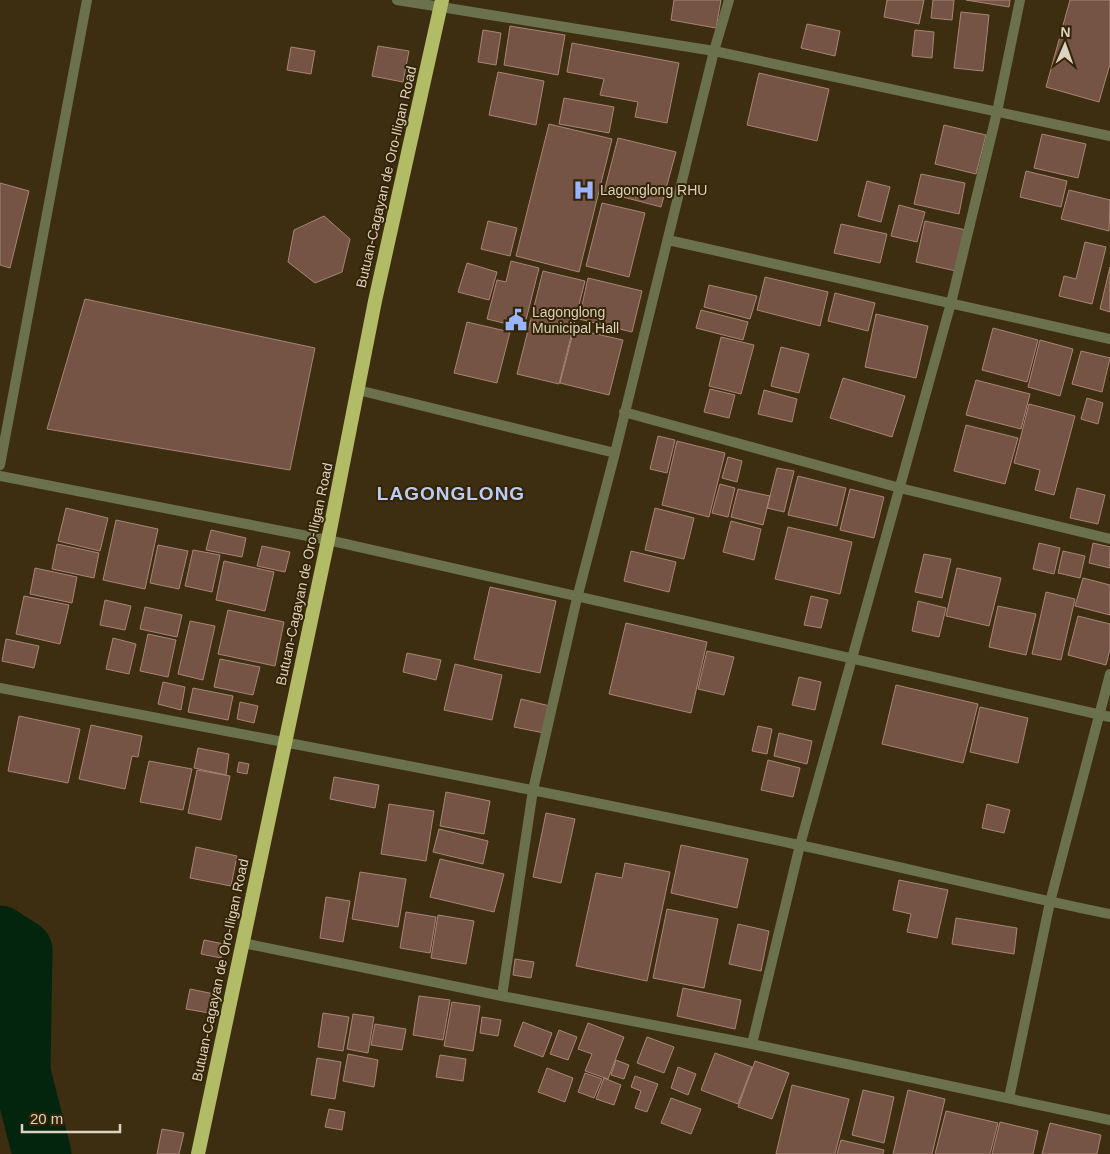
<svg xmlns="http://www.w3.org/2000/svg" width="1110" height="1154" viewBox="0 0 1110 1154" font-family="Helvetica,sans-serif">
<rect width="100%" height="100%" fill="#3e2e11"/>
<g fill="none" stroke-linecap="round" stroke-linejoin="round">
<path stroke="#04250d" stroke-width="59" d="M0 935 23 950 21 1072 42 1154"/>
</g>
<path fill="#755445" stroke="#a88575" d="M674 0H721L716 28 671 20Z
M887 0H924L919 24 884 17Z
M933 0H954L952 20 931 18Z
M966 0H1010L1009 7Z
M1070 0H1110V64L1099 102 1046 87Z
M961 12 989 15 983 71 954 68Z
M807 24 840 31 835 56 801 48Z
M510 26 565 35 558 75 504 65Z
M483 30 501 33 496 65 478 62Z
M915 30 934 32 932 58 912 56Z
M572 43 679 63 667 123 635 117 638 102 600 95 604 79 567 72Z
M378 46 409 51 403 82 372 76Z
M291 47 315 51 311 74 287 70Z
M498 72 544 81 536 125 489 115Z
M759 73 829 89 817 141 747 125Z
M564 98 614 107 609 133 559 124Z
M549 124 612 139 579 272 516 256Z
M944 125 986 135 976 174 935 164Z
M1042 134 1086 144 1078 178 1034 168Z
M618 138 676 152 661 207 604 192Z
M1026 171 1067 181 1061 207 1020 197Z
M921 174 965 183 959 214 914 204Z
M867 181 890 187 881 222 858 216Z
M0 183 29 191 10 268 0 265Z
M1069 190 1110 200 1109 231 1061 219Z
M602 203 645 213 629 277 586 266Z
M899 205 925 212 917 242 891 236Z
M324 216 350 239 342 272 315 283 288 262 294 230Z
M488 221 517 228 510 256 481 249Z
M925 221 966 230 956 271 916 262Z
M841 224 887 234 880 263 834 253Z
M1085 242 1106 247 1092 304 1059 296 1064 276 1076 279Z
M511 261 539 268 524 328 487 319 497 280 506 282Z
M467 263 497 272 489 300 458 292Z
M1110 267V312L1100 309Z
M543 271 585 281 559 384 517 374Z
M765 277 828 292 820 326 757 310Z
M588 278 642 291 632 332 579 319Z
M709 285 757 296 750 319 704 307Z
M835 293 875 303 868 331 828 321Z
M85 299 315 348 290 470 47 429Z
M701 310 748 322 743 340 696 328Z
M876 314 928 326 916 378 865 367Z
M467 322 510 332 497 383 454 373Z
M993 328 1038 340 1027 382 982 370Z
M574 329 623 340 609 395 560 383Z
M721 337 754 345 741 394 709 386Z
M1040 340 1073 349 1060 396 1028 387Z
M781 347 809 354 799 393 771 386Z
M1081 351 1110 358 1102 392 1072 384Z
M843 378 905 396 892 437 830 418Z
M976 380 1030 394 1021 429 966 415Z
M710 389 735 395 729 418 704 412Z
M764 390 797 399 792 422 758 414Z
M1087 398 1103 403 1098 424 1081 419Z
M1029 404 1075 416 1054 495 1035 490 1040 470 1014 463Z
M966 425 1018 438 1005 484 954 471Z
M658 436 675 440 667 473 650 469Z
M677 441 725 453 709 517 662 505Z
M728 457 742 461 737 482 722 478Z
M777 468 794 471 784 512 767 508Z
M798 476 846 488 837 526 788 515Z
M720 484 735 488 728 517 712 513Z
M1077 488 1105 495 1098 524 1070 518Z
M738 489 770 496 763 525 731 517Z
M850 489 884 497 874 538 840 530Z
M66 508 108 518 100 551 58 541Z
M655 508 694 518 684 559 645 550Z
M116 520 158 529 145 589 103 580Z
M731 521 761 529 754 560 723 552Z
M788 527 852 542 840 594 775 579Z
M211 530 246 538 242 557 206 550Z
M1039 543 1060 548 1054 574 1033 569Z
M1093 543 1110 547V568L1089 563Z
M57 544 99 553 94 578 52 569Z
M158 545 188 551 179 589 150 583Z
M262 546 290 552 285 572 257 566Z
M193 550 220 555 212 592 185 586Z
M631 551 676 562 669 592 624 581Z
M1063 551 1085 556 1080 578 1058 573Z
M924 554 951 559 942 598 915 592Z
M224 561 274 572 265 611 216 600Z
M35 568 77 577 72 603 30 594Z
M957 568 1001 578 989 626 946 616Z
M1083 578 1110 585V615L1075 606Z
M490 587 556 601 540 673 474 659Z
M1046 592 1075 599 1061 660 1032 654Z
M24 596 69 605 60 644 16 634Z
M811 596 828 600 821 628 804 625Z
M105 600 131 606 125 630 100 625Z
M918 601 946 608 939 637 912 631Z
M998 606 1036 614 1026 655 989 647Z
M145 607 182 615 177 637 140 629Z
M228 610 284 622 275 666 218 654Z
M1078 616 1110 624V649L1106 665 1068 655Z
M190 621 215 626 203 680 178 674Z
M626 623 707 642 691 713 609 694Z
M148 634 176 640 168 677 140 671Z
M113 638 136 644 129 674 106 669Z
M6 639 39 646 34 668 2 661Z
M707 651 734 657 724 695 698 689Z
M407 653 441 660 436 680 403 672Z
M220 659 260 667 253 695 214 687Z
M455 664 502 675 492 720 444 710Z
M799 677 821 682 815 710 792 705Z
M163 682 185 687 181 710 158 704Z
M896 685 978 704 963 763 882 744Z
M193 688 233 696 228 720 188 712Z
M521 699 550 706 544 733 514 727Z
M240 702 258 706 254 723 237 719Z
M980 707 1028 718 1018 763 970 752Z
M19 716 80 729 68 783 8 771Z
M91 725 142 736 138 757 132 756 125 789 79 779Z
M758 726 772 729 767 754 752 751Z
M779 733 812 741 807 764 774 756Z
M198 748 229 754 226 775 194 768Z
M768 760 800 768 793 797 761 790Z
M149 761 192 769 183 810 140 802Z
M239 762 249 764 247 774 237 772Z
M197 770 230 776 221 820 188 813Z
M334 777 379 785 375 808 330 799Z
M446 792 490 801 484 834 440 826Z
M389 804 434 811 426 861 381 854Z
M987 804 1010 810 1004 833 982 828Z
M546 813 575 819 561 883 533 877Z
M439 829 488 841 483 864 433 852Z
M681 845 748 859 737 908 671 893Z
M196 847 237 856 231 886 190 878Z
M440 859 504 874 494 912 430 897Z
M625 863 670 872 647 981 576 966 596 873 622 878Z
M360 872 406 879 398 927 352 919Z
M899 880 948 890 937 938 907 932 911 914 893 910Z
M326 897 350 901 343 942 320 938Z
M667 909 718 919 704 988 653 978Z
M406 912 436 917 430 953 400 948Z
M438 915 474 921 466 964 431 958Z
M956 918 1017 928 1014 954 952 944Z
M738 924 769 931 761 971 729 964Z
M204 940 224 944 221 958 201 954Z
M515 959 534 962 531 978 513 975Z
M683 988 741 1000 735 1029 677 1016Z
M190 989 214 994 209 1013 186 1009Z
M419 996 450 1000 443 1040 413 1035Z
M452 1002 480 1006 473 1051 444 1046Z
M323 1013 349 1017 343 1051 318 1047Z
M353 1014 374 1017 368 1053 347 1049Z
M482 1017 501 1020 498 1036 480 1033Z
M523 1022 552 1033 543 1057 514 1046Z
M588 1023 624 1037 608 1079 585 1071 592 1054 578 1049Z
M375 1024 406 1029 402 1050 371 1045Z
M559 1030 577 1037 568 1060 550 1054Z
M647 1037 674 1047 664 1073 637 1063Z
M715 1053 752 1067 738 1104 701 1090Z
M348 1054 378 1060 374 1087 343 1081Z
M440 1055 466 1059 463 1081 436 1077Z
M317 1058 341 1062 335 1099 311 1095Z
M616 1060 629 1065 624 1079 611 1075Z
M755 1061 789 1073 772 1119 738 1107Z
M678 1067 696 1074 688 1095 671 1088Z
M547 1068 573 1078 565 1102 538 1092Z
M585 1073 602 1079 594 1098 578 1092Z
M635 1076 658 1084 647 1112 635 1108 641 1091 631 1087Z
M604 1078 621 1085 614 1105 596 1099Z
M792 1085 849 1099 835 1154H776Z
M863 1090 894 1097 884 1143 852 1135Z
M908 1090 945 1099 932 1154H893Z
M671 1098 701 1109 691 1134 661 1123Z
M329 1109 345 1112 342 1130 325 1127Z
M946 1111 998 1123 990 1154H935Z
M1000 1122 1038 1131 1033 1154H992Z
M1050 1123 1101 1135 1097 1154H1042Z
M162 1129 184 1133 179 1154H157Z
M841 1140 884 1150 883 1154H837Z"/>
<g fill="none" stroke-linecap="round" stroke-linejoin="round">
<path stroke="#6c714d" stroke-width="10" d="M397 0 441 7
M668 240 1110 339
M358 390 615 453
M624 412 900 488 1110 539
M0 465 87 0
M0 476 328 540
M0 688C266 739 534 788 799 845 903 867 1006 893 1110 914
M243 943 502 996 752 1044 1110 1120
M502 996 533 790 577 598 615 453 714 51 729 0
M752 1044 800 845 951 303 997 112 1020 0
M1009 1098 1050 902 1110 674"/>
<path stroke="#6c714d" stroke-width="10" d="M441 7 714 51 1110 136
M328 540 1110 717"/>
<path stroke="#b2bc66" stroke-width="14" d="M198 1154 328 540 375 301 442 0"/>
</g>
<defs>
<g id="hospital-bare" transform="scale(1.725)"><path d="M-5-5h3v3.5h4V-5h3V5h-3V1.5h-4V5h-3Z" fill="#99b5fd" stroke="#342406" stroke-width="2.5" paint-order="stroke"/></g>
<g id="civic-bare" transform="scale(1.725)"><path d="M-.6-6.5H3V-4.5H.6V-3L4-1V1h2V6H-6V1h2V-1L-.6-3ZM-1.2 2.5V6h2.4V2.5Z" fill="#99b5fd" stroke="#342406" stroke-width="2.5" paint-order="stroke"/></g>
</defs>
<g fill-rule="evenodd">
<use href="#hospital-bare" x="584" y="190"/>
<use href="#civic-bare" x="516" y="320"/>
</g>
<g text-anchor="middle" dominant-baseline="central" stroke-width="4" stroke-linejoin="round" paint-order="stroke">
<g font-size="14" fill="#dcd2c1" stroke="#342406">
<text transform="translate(386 177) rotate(-77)">Butuan-Cagayan de Oro-Iligan Road</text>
<text transform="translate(304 574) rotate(-78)">Butuan-Cagayan de Oro-Iligan Road</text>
<text transform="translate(220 970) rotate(-78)">Butuan-Cagayan de Oro-Iligan Road</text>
</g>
<g font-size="14" fill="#dcd2c1" stroke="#342406" text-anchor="start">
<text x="600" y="190">Lagonglong RHU</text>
<text x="532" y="312">Lagonglong<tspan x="532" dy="16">Municipal Hall</tspan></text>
</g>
<g font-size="19" font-weight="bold" letter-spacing="1" fill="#bbccf5" stroke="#342406">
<text x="451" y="493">LAGONGLONG</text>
</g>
</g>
<g transform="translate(1065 45) rotate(2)" stroke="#342406" stroke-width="4" paint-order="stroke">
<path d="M0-4L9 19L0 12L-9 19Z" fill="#dcd2c1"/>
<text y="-8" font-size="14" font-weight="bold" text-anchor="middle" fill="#dcd2c1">N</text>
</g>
<path d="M22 1124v8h98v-8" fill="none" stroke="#dcd2c1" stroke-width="2.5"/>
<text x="30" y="1124" font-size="15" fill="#dcd2c1" stroke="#342406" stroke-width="4" paint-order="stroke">20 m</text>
</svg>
